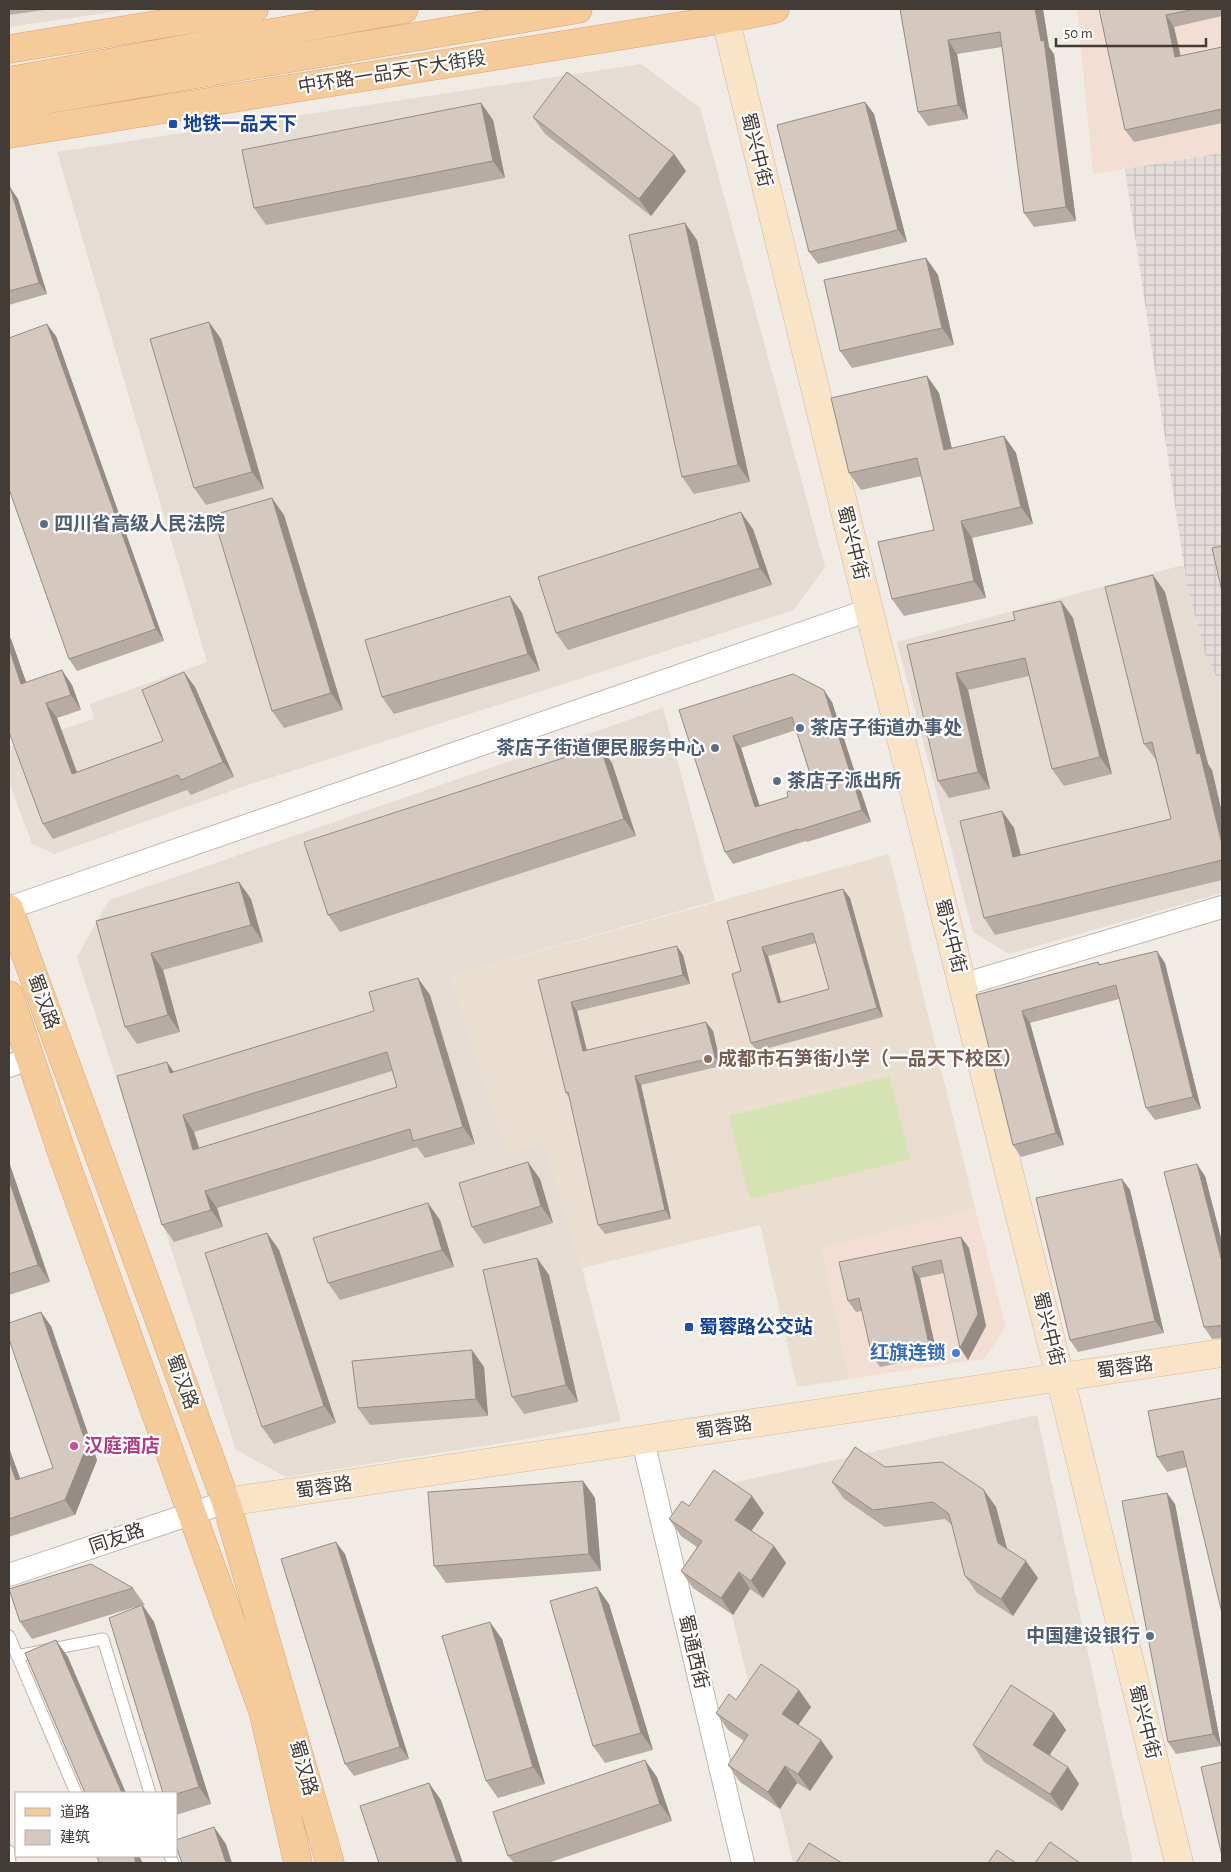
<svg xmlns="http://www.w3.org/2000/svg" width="1231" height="1872" viewBox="0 0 1231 1872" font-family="'Alegreya Sans','Noto Sans SC',sans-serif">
<defs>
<pattern id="industrial-grid" width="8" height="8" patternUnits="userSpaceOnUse" patternTransform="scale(1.25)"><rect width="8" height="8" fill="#e3ddda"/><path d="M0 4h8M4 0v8" fill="none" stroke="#c4bfbc"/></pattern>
</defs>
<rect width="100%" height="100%" fill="#f1ebe5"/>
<path fill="#e5dcd4" d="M9 9H132L9 27Z
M641 64 700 108 825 567 794 610 245 786 54 854 32 844 9 782V747L94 719 90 704 207 662 57 152Z
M1183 565 1187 586 1205 654 1222 688V893L1009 954 973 932 897 642Z
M663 708 715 901 450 976 507 1153 544 1142 582 1268 621 1421 515 1441 286 1477 236 1450 77 957 109 900Z
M1037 1415 1133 1863H793L701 1490Z"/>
<path fill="#f2ded2" d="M1077 9H1222V153L1093 174Z
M975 1208 1006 1327 984 1359 849 1379 822 1248Z"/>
<path fill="url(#industrial-grid)" d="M1222 153V688L1205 654 1187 586 1125 169Z"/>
<path fill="#e9ded0" d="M889 854 975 1208 822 1248 849 1379 797 1387 760 1225 582 1268 544 1142 507 1154 450 976Z"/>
<path fill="#d5e2b1" d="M889 1076 910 1159 750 1199 729 1116Z"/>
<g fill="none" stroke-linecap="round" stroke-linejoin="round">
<g stroke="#bfb4ac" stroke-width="13">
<path id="lane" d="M9 1636 76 1793
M17 1656 103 1639 150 1793
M9 1851 10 1863
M170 1856 173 1863"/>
</g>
<g stroke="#bfb4ac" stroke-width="24">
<path id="street" d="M9 908 869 610
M962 985 1222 907
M9 1066 30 1058
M643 1441 743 1863
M9 1575 226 1502"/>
</g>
<g stroke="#d0b89b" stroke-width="29">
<path id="secondary" d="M723 9 869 610 1060 1377 1179 1863
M226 1502 1222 1353"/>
</g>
<g stroke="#d9a46c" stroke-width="29">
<path id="primary" d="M9 49 254 9
M9 81 404 9
M9 106 578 9
M9 134 725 19 775 9
M9 909 226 1502 330 1863
M9 995 62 1153 263 1711 298 1863"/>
</g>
<use href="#lane" stroke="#fff" stroke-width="11"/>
<use href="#street" stroke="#fff" stroke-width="22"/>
<use href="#secondary" stroke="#fae4c7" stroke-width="28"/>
<use href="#primary" stroke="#f5cb9a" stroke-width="28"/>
</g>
<path fill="#b7aca4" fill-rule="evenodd" d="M9 9H51L9 15Z
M900 9H1043L1049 47 1054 54 1076 221 1034 227 1024 213 1002 47 957 54 968 119 928 126 918 112Z
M1099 9H1222V16L1174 27 1181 56 1222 47V123L1134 142 1125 130Z
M865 102 874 114 907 242 818 264 809 252Z
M481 103 493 120 505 178 266 225 254 208Z
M533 117 674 154 686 171 651 216 545 134Z
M9 188 18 199 47 294 9 305Z
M697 240 750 482 694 494 682 477Z
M926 258 938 275 954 345 852 368 840 351Z
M209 322 221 339 264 489 206 505 194 488Z
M56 336 164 641 77 671 69 659Z
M927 376 939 393 952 448 1004 436 1016 453 1033 524 972 538 986 598 904 616 892 599 934 530 922 476 861 490 849 473Z
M284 515 343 710 284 728 272 711Z
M753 529 772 585 568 650 556 633Z
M1153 575 1165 592 1208 764 1212 770 1222 813V880L995 935 984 918 1002 811 1014 828 1021 855 1171 819 1157 761 1144 744Z
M510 596 522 613 540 671 394 714 382 697Z
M1061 601 1073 618 1112 774 1064 786 1052 769 1029 676 968 690 990 789 949 798 938 781 907 645 1015 620Z
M11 639 26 682 72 685 81 710 57 718 77 772 163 741 195 687 234 777 191 795 187 790 53 839 43 824Z
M832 702 871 822 807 842 806 841 733 864 725 852 679 710ZM796 730 813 783 788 797 759 806 741 748Z
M600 746 612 763 636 836 340 932 328 915Z
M239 882 251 899 263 942 163 970 180 1032 137 1044 125 1027 96 921Z
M843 889 850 898 883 1017 757 1051 751 1043 741 971 727 921ZM816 943 829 989 781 1002 768 956Z
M683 955 690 984 577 1011 587 1050 713 1031 721 1066 641 1085 671 1219 605 1234 598 1225 570 1099 566 1093 538 980Z
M1098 962 1101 965 1165 963 1201 1109 1155 1120 1146 1108 1119 999 1030 1023 1064 1145 1021 1157 1013 1145 976 995Z
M430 995 475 1144 425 1158 417 1147 217 1208 223 1227 174 1242 162 1225 174 1072ZM392 1071 397 1087 199 1148 194 1132Z
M9 1162 50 1282 9 1295Z
M1205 1176 1222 1242V1338L1212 1339 1204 1327Z
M540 1179 553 1223 484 1244 472 1227Z
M1122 1179 1130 1190 1164 1333 1078 1352 1070 1340Z
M440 1220 454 1267 340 1300 328 1283Z
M267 1233 279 1250 336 1423 274 1444 262 1427Z
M961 1237 969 1248 986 1326 968 1360 944 1273 920 1278 937 1355 880 1367 872 1356 862 1311 856 1312 848 1301Z
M537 1258 549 1275 578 1402 524 1414 512 1397Z
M51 1326 97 1460 75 1515 9 1537V1448L20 1479 53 1468Z
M484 1367 488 1416 370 1425 358 1408Z
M1222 1398 1187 1467 1167 1472 1157 1457Z
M885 1467 996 1507 1007 1549 1038 1578 1013 1616 977 1593 965 1576 952 1525 945 1519 885 1527 844 1499 832 1482Z
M583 1481 595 1498 601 1571 446 1583 434 1566Z
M1175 1504 1221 1746 1176 1754 1168 1742Z
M689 1506 764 1513 751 1531 774 1546 786 1563 763 1598 750 1589 733 1615 693 1588 681 1571 697 1547 681 1536 669 1519Z
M345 1554 409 1759 354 1776 345 1764Z
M133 1588 145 1605H143L154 1622 211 1804 176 1815V1793L135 1607 32 1639 20 1622Z
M609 1604 653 1750 605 1763 593 1746Z
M502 1639 545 1784 498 1798 486 1781Z
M736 1700 811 1707 798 1725 821 1740 833 1757 810 1791 797 1783 780 1809 740 1782 728 1765 744 1741 728 1730 716 1713Z
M1054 1713 1066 1730 1049 1756 1068 1767 1079 1784 1062 1811 984 1762 973 1745Z
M657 1777 672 1821 548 1863H514L508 1856Z"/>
<path fill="#958c86" d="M1035 9H1043L1049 47 1054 54 1076 221 1066 207Z
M1166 15 1174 27 1183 69 1175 57Z
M948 40 957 54 968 119 958 105Z
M865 102 874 114 907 242 898 230Z
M481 103 493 120 505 178 493 161Z
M674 154 686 171 651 216 639 199Z
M10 187 18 199 47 294 39 283Z
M685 223 697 240 750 482 738 465Z
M926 258 938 275 954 345 942 328Z
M209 322 221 339 264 489 252 472Z
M47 324 56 336 164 641 156 629Z
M927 376 939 393 956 467 944 450Z
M1004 436 1016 453 1033 524 1021 507Z
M272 498 284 515 343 710 331 693Z
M741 512 753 529 772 585 760 568Z
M961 521 972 538 986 598 974 581Z
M1153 575 1165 592 1208 764 1212 770 1222 813V844L1197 754Z
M510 596 522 613 540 671 528 654Z
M1061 601 1073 618 1112 774 1100 757Z
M9 636 11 639 32 699 21 684 9 648Z
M62 670 72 685 81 710 71 695Z
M184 672 195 687 234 777 223 762Z
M956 673 968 690 990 789 978 772Z
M824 690 832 702 871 822 862 810Z
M46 703 57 718 83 789 72 774Z
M733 736 741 748 764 819 755 807Z
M600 746 612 763 636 836 624 819Z
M1002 811 1014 828 1025 874 1013 857Z
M239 882 251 899 263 942 251 925Z
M843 889 850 898 883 1017 877 1008Z
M677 946 683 955 690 984 683 975Z
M762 947 768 956 784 1012 778 1003Z
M1157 951 1165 963 1201 1109 1193 1097Z
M151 953 163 970 180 1032 168 1015Z
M418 978 430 995 475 1144 463 1127Z
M571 1002 577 1011 589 1060 583 1051Z
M1022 1011 1030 1023 1064 1145 1056 1133Z
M706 1022 713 1031 721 1066 715 1057Z
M167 1062 179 1079 170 1073Z
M635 1076 641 1085 671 1219 665 1210Z
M183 1115 194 1132 205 1167 193 1150Z
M9 1162 50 1282 38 1265 9 1180Z
M528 1162 540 1179 553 1223 541 1206Z
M1197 1164 1205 1176 1222 1242V1262Z
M1122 1179 1130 1190 1164 1333 1155 1321Z
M205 1191 217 1208 223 1227 211 1210Z
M428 1203 440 1220 454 1267 442 1250Z
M267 1233 279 1250 336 1423 324 1406Z
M961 1237 969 1248 986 1326 968 1360 960 1348Z
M537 1258 549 1275 578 1402 566 1385Z
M912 1267 920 1278 937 1355 929 1344Z
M41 1312 51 1326 97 1460 75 1515 65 1500Z
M472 1350 484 1367 488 1416 476 1399Z
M9 1448 26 1494 16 1480 9 1461Z
M583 1481 595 1498 601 1571 589 1554Z
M984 1490 996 1507 1010 1560 998 1543Z
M1167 1493 1175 1504 1221 1746 1213 1734Z
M752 1496 764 1513 747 1537 735 1520Z
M336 1542 345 1554 409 1759 400 1747Z
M774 1546 786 1563 763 1598 751 1581Z
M1026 1561 1038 1578 1013 1616 1001 1599Z
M739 1572 750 1589 733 1615 721 1598Z
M597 1587 609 1604 653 1750 641 1733Z
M142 1605 154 1622 211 1804 199 1787Z
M490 1622 502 1639 545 1784 533 1767Z
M56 1640 68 1657 126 1793H122Z
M799 1690 811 1707 794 1731 782 1714Z
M1054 1713 1066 1730 1045 1762 1033 1745Z
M821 1740 833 1757 810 1791 798 1774Z
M645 1760 657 1777 672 1821 660 1804Z
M785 1766 797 1783 780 1809 768 1792Z
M1068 1767 1079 1784 1062 1811 1050 1794Z
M429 1783 441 1800 463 1863H457Z
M214 1827 226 1844 232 1863H226Z
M134 1856H139L143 1863H136Z"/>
<path fill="#d5c8bf" stroke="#958c86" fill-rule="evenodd" d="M900 9H1035L1041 41 1044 40 1066 207 1024 213 1000 32 948 40 958 105 918 112Z
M1099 9H1195L1166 15 1175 57 1222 47V109L1125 130Z
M567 72 674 154 639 199 533 117Z
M865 102 898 230 809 252 777 125Z
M481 103 493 161 254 208 242 150Z
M10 187 39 283 9 291V188Z
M685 223 738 465 682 477 629 235Z
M926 258 942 328 840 351 824 280Z
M209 322 252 472 194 488 150 339Z
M47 324 156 629 69 659 9 489V338Z
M927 376 944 450 1004 436 1021 507 961 521 974 581 892 599 878 542 934 530 917 458 849 473 831 398Z
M272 498 331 693 272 711 213 515Z
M741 512 760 568 556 633 538 577Z
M1222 546V591L1212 548Z
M1153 575 1197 754 1200 753 1222 844V860L984 918 960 821 1002 811 1013 857 1171 819 1152 742 1144 744 1105 587Z
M510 596 528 654 382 697 365 640Z
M1061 601 1100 757 1052 769 1025 658 956 673 978 772 938 781 907 645 1015 620 1013 612Z
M9 648 21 684 62 670 71 695 46 703 72 774 163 741 142 690 184 672 223 762 181 780 178 775 43 824 9 732Z
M793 674 824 690 862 810 799 830 798 829 725 852 679 710ZM792 717 813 783 787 792 788 797 755 807 733 736Z
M600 746 624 819 328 915 304 842Z
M239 882 251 925 151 953 168 1015 125 1027 96 921Z
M843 889 877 1008 751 1043 732 974 741 971 727 921ZM813 933 829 989 778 1003 762 947Z
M677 946 683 975 571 1002 583 1051 706 1022 715 1057 635 1076 665 1210 598 1225 568 1092 566 1093 538 980Z
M1157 951 1193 1097 1146 1108 1116 985 1022 1011 1056 1133 1013 1145 976 995 1098 962 1099 965Z
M418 978 463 1127 413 1141 410 1129 205 1191 211 1210 162 1225 117 1076 167 1062 170 1073 374 1011 369 992ZM387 1052 397 1087 193 1150 183 1115Z
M528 1162 541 1206 472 1227 459 1183Z
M1197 1164 1222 1262V1325L1217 1326 1204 1327 1164 1172Z
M1122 1179 1155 1321 1070 1340 1036 1198Z
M9 1180 38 1265 9 1274Z
M428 1203 442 1250 328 1283 313 1238Z
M267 1233 324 1406 262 1427 205 1253Z
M961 1237 978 1314 960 1348 941 1260 912 1267 929 1344 872 1356 859 1298 848 1301 839 1262Z
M537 1258 566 1385 512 1397 483 1270Z
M41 1312 87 1446 65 1500 9 1519V1461L16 1480 53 1468 9 1339V1323Z
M472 1350 476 1399 358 1408 352 1361Z
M1222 1398V1613L1183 1451 1157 1457 1148 1411Z
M855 1447 885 1467 942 1462 984 1490 998 1543 1026 1561 1001 1599 965 1576 949 1514 933 1502 873 1510 832 1482Z
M714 1470 752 1496 735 1520 774 1546 751 1581 739 1572 721 1598 681 1571 702 1541 669 1519 682 1501 689 1506Z
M583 1481 589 1554 434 1566 428 1492Z
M1167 1493 1213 1734 1168 1742 1122 1501Z
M336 1542 400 1747 345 1764 281 1559Z
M91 1564 133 1588 20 1622 9 1589Z
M597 1587 641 1733 593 1746 550 1601Z
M142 1605 199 1787 176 1794V1793H163L109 1618Z
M490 1622 533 1767 486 1781 442 1636Z
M56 1640 122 1793H85L25 1653Z
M761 1664 799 1690 782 1714 821 1740 798 1774 785 1766 768 1792 728 1765 748 1735 716 1713 729 1694 736 1700Z
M1011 1685 1054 1713 1033 1745 1068 1767 1050 1794 973 1745Z
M645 1760 660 1804 508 1856 493 1812Z
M1222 1762V1856L1201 1767Z
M429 1783 457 1863H379L360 1806Z
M214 1827 226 1863H182L176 1846V1840Z
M1050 1842 1080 1863H1035Z
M809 1843 842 1863H796Z
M997 1850 1016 1863H988Z
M97 1856H134L136 1863H99Z"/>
<g fill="#1a4fb4" stroke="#fff" stroke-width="2">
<rect x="168" y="119" width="10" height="10" rx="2.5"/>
<rect x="684" y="1322" width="10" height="10" rx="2.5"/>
</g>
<g fill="#5c6f8a" stroke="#fff" stroke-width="2">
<circle cx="44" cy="524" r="5"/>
<circle cx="800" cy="728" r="5"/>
<circle cx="715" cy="748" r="5"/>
<circle cx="777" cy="781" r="5"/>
<circle cx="1150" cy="1636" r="5"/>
</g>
<circle fill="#8d6e63" stroke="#fff" stroke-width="2" cx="708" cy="1059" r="5"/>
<circle fill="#3f7fe0" stroke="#fff" stroke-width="2" cx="956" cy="1353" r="5"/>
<circle fill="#d1479c" stroke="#fff" stroke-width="2" cx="74" cy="1446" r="5"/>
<g text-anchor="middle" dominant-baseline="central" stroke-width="4.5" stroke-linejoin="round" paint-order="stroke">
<g font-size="19" fill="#433b35" stroke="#fff">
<text transform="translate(392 73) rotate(-9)">中环路一品天下大街段</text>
<text transform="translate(756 150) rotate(76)">蜀兴中街</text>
<text transform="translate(852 543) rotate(76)">蜀兴中街</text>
<text transform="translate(950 936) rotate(76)">蜀兴中街</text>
<text transform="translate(43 1002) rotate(70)">蜀汉路</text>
<text transform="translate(1048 1329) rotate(76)">蜀兴中街</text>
<text transform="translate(1125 1368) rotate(-8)">蜀蓉路</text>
<text transform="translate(182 1382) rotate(70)">蜀汉路</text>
<text transform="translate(724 1428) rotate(-9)">蜀蓉路</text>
<text transform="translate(324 1488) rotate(-8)">蜀蓉路</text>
<text transform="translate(117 1539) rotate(-19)">同友路</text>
<text transform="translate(693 1652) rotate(77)">蜀通西街</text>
<text transform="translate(1144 1722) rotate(76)">蜀兴中街</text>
<text transform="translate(303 1768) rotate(74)">蜀汉路</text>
</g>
<g font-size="19" font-weight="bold" fill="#164399" stroke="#fff" text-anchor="start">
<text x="183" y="124">地铁一品天下</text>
<text x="699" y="1327">蜀蓉路公交站</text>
</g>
<g font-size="19" font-weight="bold" fill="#4e5e75" stroke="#fff" text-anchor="start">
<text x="54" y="524">四川省高级人民法院</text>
<text x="810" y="728">茶店子街道办事处</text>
<text x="705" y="748" text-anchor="end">茶店子街道便民服务中心</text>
<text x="787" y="781">茶店子派出所</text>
<text x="1140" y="1636" text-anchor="end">中国建设银行</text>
</g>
<g font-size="19" font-weight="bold" fill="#785e54" stroke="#fff" text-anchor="start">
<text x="718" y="1059">成都市石笋街小学（一品天下校区）</text>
</g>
<g font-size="19" font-weight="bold" fill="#366cbe" stroke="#fff" text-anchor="end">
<text x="946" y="1353">红旗连锁</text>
</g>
<g font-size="19" font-weight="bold" fill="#b23c85" stroke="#fff" text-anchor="start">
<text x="84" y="1446">汉庭酒店</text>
</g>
</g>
<rect width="1231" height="1872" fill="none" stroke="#433b35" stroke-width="20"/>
<rect x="15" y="1792" width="162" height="65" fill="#ffffff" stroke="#b4b1ae"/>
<rect x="25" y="1808" width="25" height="8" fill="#f5cb9a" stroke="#b4b1ae"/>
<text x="60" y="1817" font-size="15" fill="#433b35">道路</text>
<rect x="25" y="1830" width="25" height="15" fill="#d5c8bf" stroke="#b4b1ae"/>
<text x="60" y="1842" font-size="15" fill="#433b35">建筑</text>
<path d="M1056 38v8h150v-8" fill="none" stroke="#433b35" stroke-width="2.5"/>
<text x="1064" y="38" font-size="15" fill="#433b35" stroke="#ffffff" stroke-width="4" paint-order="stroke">50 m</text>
</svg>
